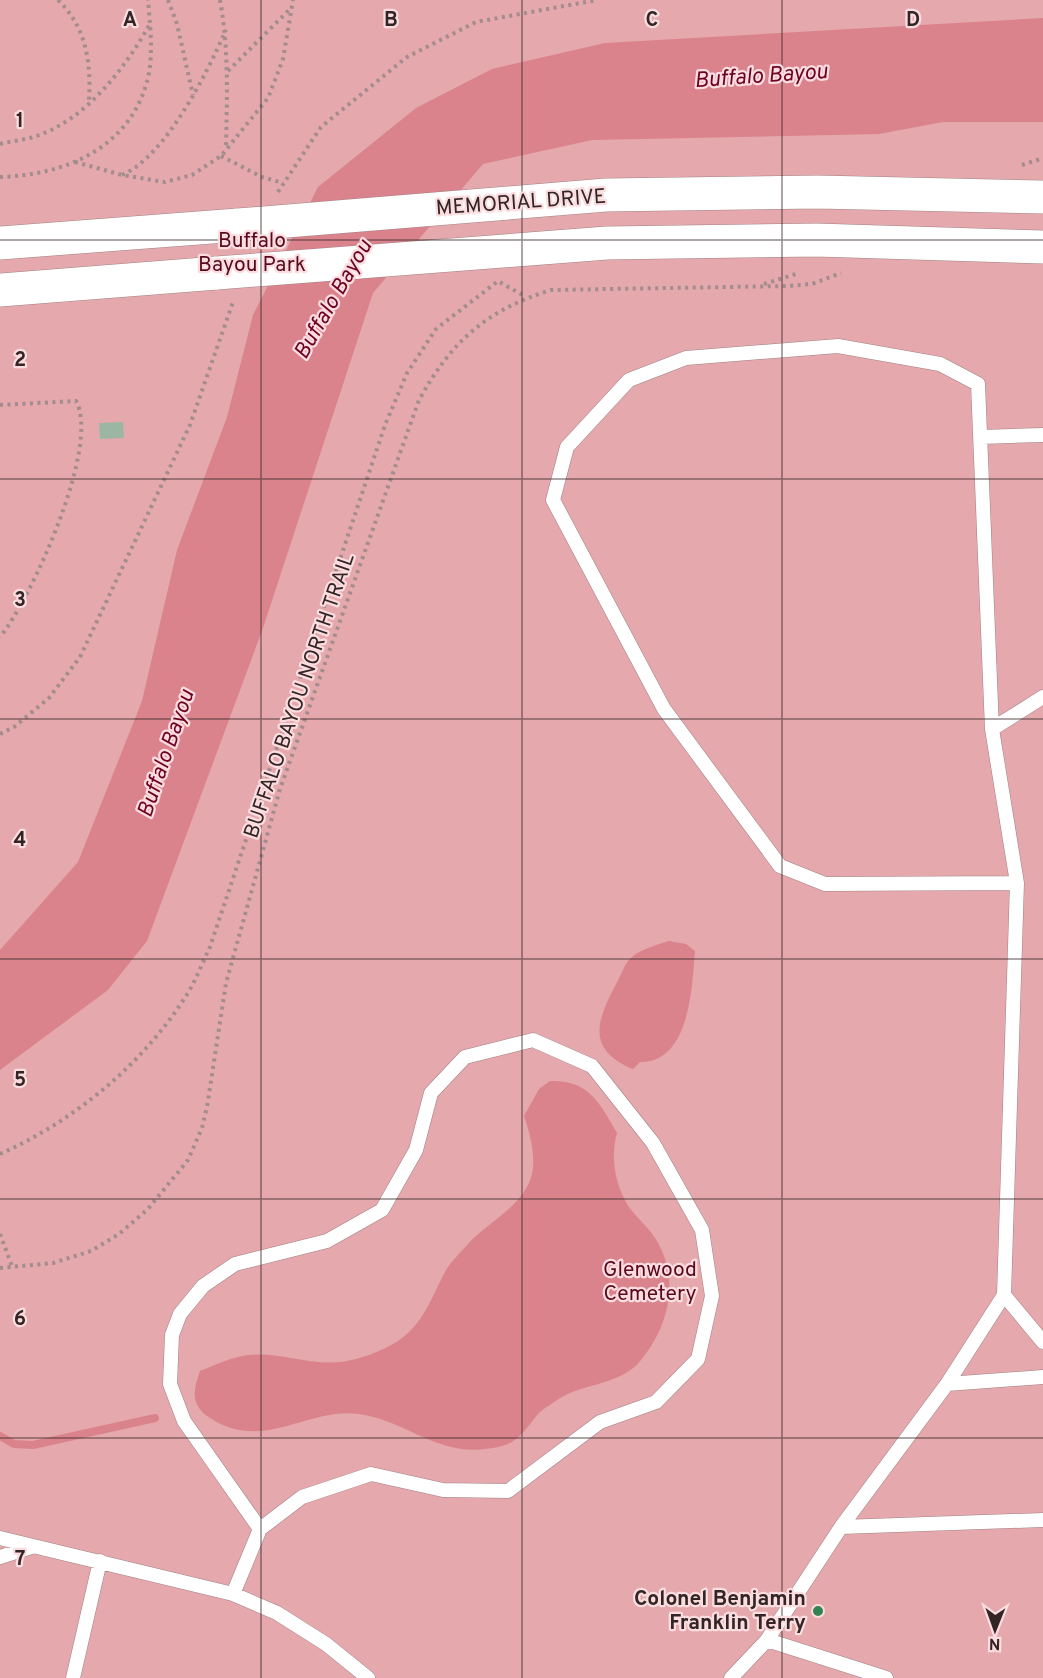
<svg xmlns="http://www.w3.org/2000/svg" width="1043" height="1678" viewBox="0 0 1043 1678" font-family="Overpass,sans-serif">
<rect width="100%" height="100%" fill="#fbdddf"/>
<path fill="#e5a8ac" d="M0 0H1043V1678H0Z"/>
<path fill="#da838c" d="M1043 18V122H943L879 134 592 140 483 164 373 293 263 628 147 941 108 990 0 1070V950L78 862 142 701 177 550 227 417 253 315 318 187 416 108 492 69 605 43Z
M669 941 686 944 695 951C692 986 690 1063 640 1062L633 1069C587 1050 596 1022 615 986 620 978 624 964 631 958 640 949 657 945 669 941Z
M550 1081C589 1080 599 1102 617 1133 610 1157 615 1186 629 1207 637 1218 648 1227 655 1238 681 1278 669 1326 641 1360 621 1385 585 1383 560 1398 553 1403 544 1408 538 1414 527 1427 519 1442 502 1446 440 1462 413 1422 359 1414 306 1407 264 1453 210 1418 190 1405 193 1391 200 1371 215 1365 232 1357 248 1355 285 1351 316 1370 356 1359 376 1353 392 1347 408 1333 427 1315 433 1294 445 1272 451 1261 461 1252 468 1244 488 1222 525 1205 532 1174 536 1156 530 1133 524 1116L539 1089Z"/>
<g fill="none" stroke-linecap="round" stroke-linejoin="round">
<path stroke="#da838c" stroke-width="8" d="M0 1436 14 1444 33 1445 155 1418"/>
</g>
<path fill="#9bb7a3" d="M123 422 124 438 100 439 99 423Z"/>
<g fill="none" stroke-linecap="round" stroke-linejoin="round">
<g stroke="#a28083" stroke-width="15">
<path id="lane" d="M981 437 1043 435
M992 729 1043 697
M1004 1295 1043 1342
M947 1384 1043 1377
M841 1527 1043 1520
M0 1538 233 1594 277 1613 326 1644 368 1678
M0 1557 31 1547
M233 1594 260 1529 184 1421 170 1384 172 1335 180 1314 203 1286 235 1264 327 1241 382 1210 416 1150 431 1093 465 1057 533 1040 592 1066 653 1143 702 1230 712 1296 698 1359 656 1402 600 1422 508 1491 443 1490 371 1474 302 1497 260 1529
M767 1640 886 1678
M73 1678 100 1561
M731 1678 767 1640 841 1527 947 1384 1004 1295 1017 883 992 729 978 384 940 364 838 346 686 358 629 380 567 447 553 500 664 709 780 866 825 884 1017 883"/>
</g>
<g stroke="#a28083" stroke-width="34">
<path id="primary" d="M0 243 238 225
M0 290 217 273"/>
</g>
<path stroke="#a38c8d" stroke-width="4" stroke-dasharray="3 4.5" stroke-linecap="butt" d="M58 0C87 28 91 63 89 101
M168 0 177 24 193 95
M220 0C229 49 227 98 226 148
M228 71 290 9
M0 144C12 141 25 140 36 136 86 120 125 68 150 24
M221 156 262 177 283 183
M75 162 122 175 165 182 192 175 221 156 268 98 283 59 293 0
M1022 165 1043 158
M122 175C166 156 207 73 226 30
M0 177C68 175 134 146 149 73 153 50 150 23 148 0
M278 192 321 127 407 57 476 22 597 0
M764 284 799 273
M0 405 76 401C101 446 31 599 0 637
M0 734 14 727 49 698 80 657 190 425 233 302
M0 1154C74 1121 142 1065 186 996 196 981 202 963 210 947L385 425 407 373 436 329 498 281 526 297
M0 1234 13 1269
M0 1268 53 1263 91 1251 119 1234 148 1209 188 1160 202 1128 207 1107 226 983 280 789 419 400C451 342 486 310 551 290L787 286 812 284 841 273"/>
<use href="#lane" stroke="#fff" stroke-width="14"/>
<use href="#primary" stroke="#fff" stroke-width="33"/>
<g stroke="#a28083" stroke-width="34" stroke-linecap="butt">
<path id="primary-bridge" d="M238 225 606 195 818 192 1043 197
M217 273 607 243 816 240 1043 247"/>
</g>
<use href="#primary-bridge" stroke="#fff" stroke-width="33"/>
</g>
<path fill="none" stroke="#332526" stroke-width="1.5" stroke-opacity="0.55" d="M261 0V1678M522 0V1678M782 0V1678M0 240H1043M0 479H1043M0 719H1043M0 959H1043M0 1199H1043M0 1438H1043"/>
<circle fill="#328252" stroke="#fbdddf" stroke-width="2" cx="818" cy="1611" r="6"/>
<g text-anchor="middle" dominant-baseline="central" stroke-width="4.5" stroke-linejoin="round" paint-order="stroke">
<g font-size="21" fill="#332526" stroke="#fbdddf">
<text transform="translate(521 203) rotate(-4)">MEMORIAL DRIVE</text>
<text transform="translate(300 696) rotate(-71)">BUFFALO BAYOU NORTH TRAIL</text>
</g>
<g font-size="21" fill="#59091d" stroke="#fbdddf">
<text x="252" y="241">Buffalo<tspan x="252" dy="24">Bayou Park</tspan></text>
<text x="650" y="1270">Glenwood<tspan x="650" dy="24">Cemetery</tspan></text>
</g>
<g font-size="21" font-weight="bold" fill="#332526" stroke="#fbdddf" text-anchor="end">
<text x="806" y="1599">Colonel Benjamin<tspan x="806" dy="24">Franklin Terry</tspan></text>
</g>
<g font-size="22" font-style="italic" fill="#6e0022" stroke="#fbdddf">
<text transform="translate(761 77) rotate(-4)">Buffalo Bayou</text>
<text transform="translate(334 300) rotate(-60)">Buffalo Bayou</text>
<text transform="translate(167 754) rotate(-71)">Buffalo Bayou</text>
</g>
</g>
<g font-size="20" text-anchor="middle" font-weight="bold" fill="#332526" stroke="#fbdddf" stroke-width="4.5" stroke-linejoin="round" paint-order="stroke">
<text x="130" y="26">A</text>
<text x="391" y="26">B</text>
<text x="652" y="26">C</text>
<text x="913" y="26">D</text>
<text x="20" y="127">1</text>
<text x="20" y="366">2</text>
<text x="20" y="606">3</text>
<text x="20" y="846">4</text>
<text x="20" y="1086">5</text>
<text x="20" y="1325">6</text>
<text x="20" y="1565">7</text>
</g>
<g transform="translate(995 1630) rotate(181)" stroke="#fbdddf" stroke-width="4.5" paint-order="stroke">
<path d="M0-4.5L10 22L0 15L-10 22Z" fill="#332526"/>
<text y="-9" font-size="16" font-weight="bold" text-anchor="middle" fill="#332526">N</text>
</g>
</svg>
